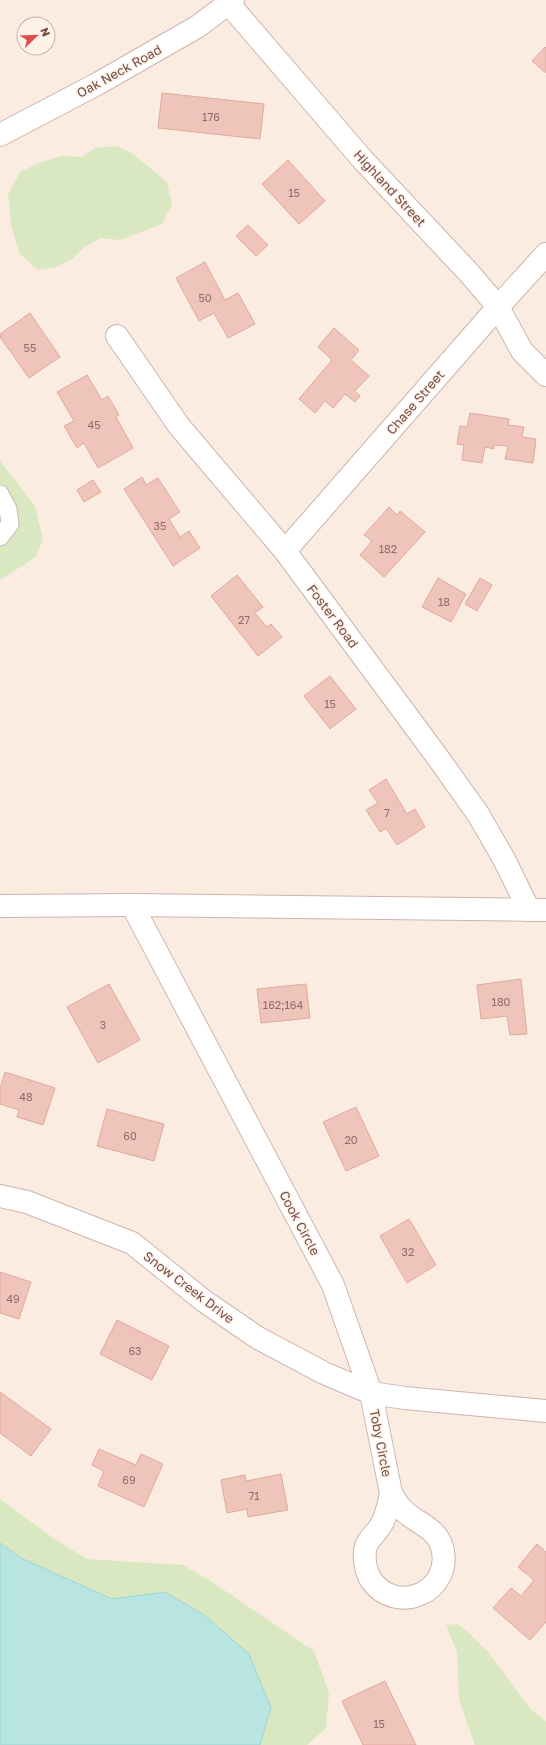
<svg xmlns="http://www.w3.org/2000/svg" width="546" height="1745" viewBox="0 0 546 1745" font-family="'Golos Text',sans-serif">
<rect width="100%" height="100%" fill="#fbece2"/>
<path fill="#d9e8c1" d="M117 146 132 153 167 182 172 204 162 224 120 240 100 238 84 248 72 259 56 267 38 270 19 253 11 225 8 194 20 172 39 163 61 156 82 157 95 148Z
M0 461 35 506 43 539 36 557 0 580Z
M0 1499 56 1540 87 1559 183 1565 212 1582 314 1651 329 1693 326 1728 307 1745H260L271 1708 249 1654 203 1614 165 1592 112 1599 21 1558 0 1543Z
M457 1624 465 1629 489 1653 531 1710 546 1721V1745H475L459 1700 457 1652 446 1625Z"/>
<path fill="#b8e4e1" stroke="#9ed5d2" d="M0 1543 21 1558 112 1599 165 1592 203 1614 249 1654 271 1708 260 1745H0Z"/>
<path fill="#efc5bb" stroke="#e1a89c" d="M545 47 546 48V73L532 61Z
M162 93 264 104 260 139 158 128Z
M288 160 325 201 299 224 262 184Z
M248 225 268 245 256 256 236 236Z
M205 262 225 300 238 293 255 324 228 338 214 313 199 321 176 278Z
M30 313 60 357 29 378 0 337V334Z
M334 328 359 350 351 360 369 376 355 391 360 396 355 402 345 394 333 408 325 401 315 413 299 399 332 360 318 347Z
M87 375 102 400 108 396 119 415 116 417 133 448 98 468 84 443 77 448 64 426 74 421 57 392Z
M470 413 509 419 508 425 524 427 522 437 536 439 533 463 505 459 508 446 494 445V449L485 447 482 463 462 460 464 445 457 444 460 426 467 427Z
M142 477 146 485 158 478 180 512 169 519 180 537 189 531 200 548 173 566 124 489Z
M93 480 101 492 84 502 77 490Z
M389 507 397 515 400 511 425 532 384 577 360 555 372 541 364 535Z
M237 575 263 607 255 613 267 627 271 624 282 637 258 656 211 596Z
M438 578 466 594 451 622 422 607Z
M480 578 492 585 477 611 465 604Z
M330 676 356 709 330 729 304 696Z
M386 779 407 814 415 809 425 827 397 845 386 828 380 832 366 810 378 803 369 790Z
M521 979 527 1034 510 1035 507 1016 481 1019 477 985Z
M109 984 140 1040 98 1063 67 1007Z
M306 984 310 1018 261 1023 257 989Z
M5 1072 55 1088 43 1125 17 1117 19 1110 0 1104V1089Z
M356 1107 379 1156 346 1171 323 1122Z
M107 1109 164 1124 154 1161 97 1146Z
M409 1219 436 1265 407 1283 380 1236Z
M0 1272 31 1282 19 1319 0 1313Z
M117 1320 169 1346 152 1380 100 1354Z
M0 1392 51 1429 31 1456 0 1433Z
M99 1449 136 1465 141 1454 163 1464 144 1507 98 1486 104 1471 92 1465Z
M281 1474 288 1510 248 1517 247 1509 227 1513 221 1480 245 1475 246 1481Z
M537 1544 546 1552V1622L530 1640 493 1608 511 1588 521 1596 534 1580 518 1567Z
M385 1681 416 1745H363L342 1701Z"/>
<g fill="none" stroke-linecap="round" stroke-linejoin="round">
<g stroke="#ceb4ac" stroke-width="19">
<path id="service" d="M0 494 8 509 10 524 0 537"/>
</g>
<g stroke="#ceb4ac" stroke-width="24">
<path id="minor" d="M229 4 363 160 470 274 498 307 522 351 546 375
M0 135 99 83 167 44 197 27 233 0
M117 336 179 426 285 551 436 755 478 814 504 859 529 910
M285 551 498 307 546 254
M132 905 333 1285 371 1393 391 1493
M0 1196 27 1202 132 1243 204 1301 258 1338 324 1373 371 1393 405 1398 546 1411
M391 1493C394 1498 397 1504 401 1508 414 1523 436 1526 442 1547 454 1591 397 1617 371 1580 366 1572 364 1560 365 1550 367 1539 376 1534 381 1525 387 1515 389 1504 391 1493Z"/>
</g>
<g stroke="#ceb4ac" stroke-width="24">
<path id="tertiary" d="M0 906 132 905 546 910"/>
</g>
<use href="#service" stroke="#fff" stroke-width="17"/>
<use href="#minor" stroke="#fff" stroke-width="22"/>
<use href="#tertiary" stroke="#fff" stroke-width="22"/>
</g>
<g text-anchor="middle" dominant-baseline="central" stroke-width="3" stroke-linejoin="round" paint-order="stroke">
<g font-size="11" fill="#916c66">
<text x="211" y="116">176</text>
<text x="294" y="192">15</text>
<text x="205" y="297">50</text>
<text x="30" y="347">55</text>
<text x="94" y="424">45</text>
<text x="160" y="525">35</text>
<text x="388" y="548">182</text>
<text x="444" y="601">18</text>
<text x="244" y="619">27</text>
<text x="330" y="703">15</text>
<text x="387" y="812">7</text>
<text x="501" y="1001">180</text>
<text x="283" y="1004">162;164</text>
<text x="103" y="1024">3</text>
<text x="26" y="1096">48</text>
<text x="130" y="1135">60</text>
<text x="351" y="1139">20</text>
<text x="408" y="1251">32</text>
<text x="13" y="1298">49</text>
<text x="135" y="1350">63</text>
<text x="129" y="1479">69</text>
<text x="254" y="1495">71</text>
<text x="379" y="1723">15</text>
</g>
<g font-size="13" fill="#724f4a" stroke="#fef1e8">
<text transform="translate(119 71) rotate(-29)">Oak Neck Road</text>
<text transform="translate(390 188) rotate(47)">Highland Street</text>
<text transform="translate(415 402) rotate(-49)">Chase Street</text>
<text transform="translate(333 616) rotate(53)">Foster Road</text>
<text transform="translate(300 1223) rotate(62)">Cook Circle</text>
<text transform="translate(189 1287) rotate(37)">Snow Creek Drive</text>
<text transform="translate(381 1443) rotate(79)">Toby Circle</text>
</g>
</g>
<g transform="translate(36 36) rotate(67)"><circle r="19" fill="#fef1e8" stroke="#c6b0a9"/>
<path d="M0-3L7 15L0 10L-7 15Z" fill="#e14d4b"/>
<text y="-6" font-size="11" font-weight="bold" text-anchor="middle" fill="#724f4a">N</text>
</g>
</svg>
